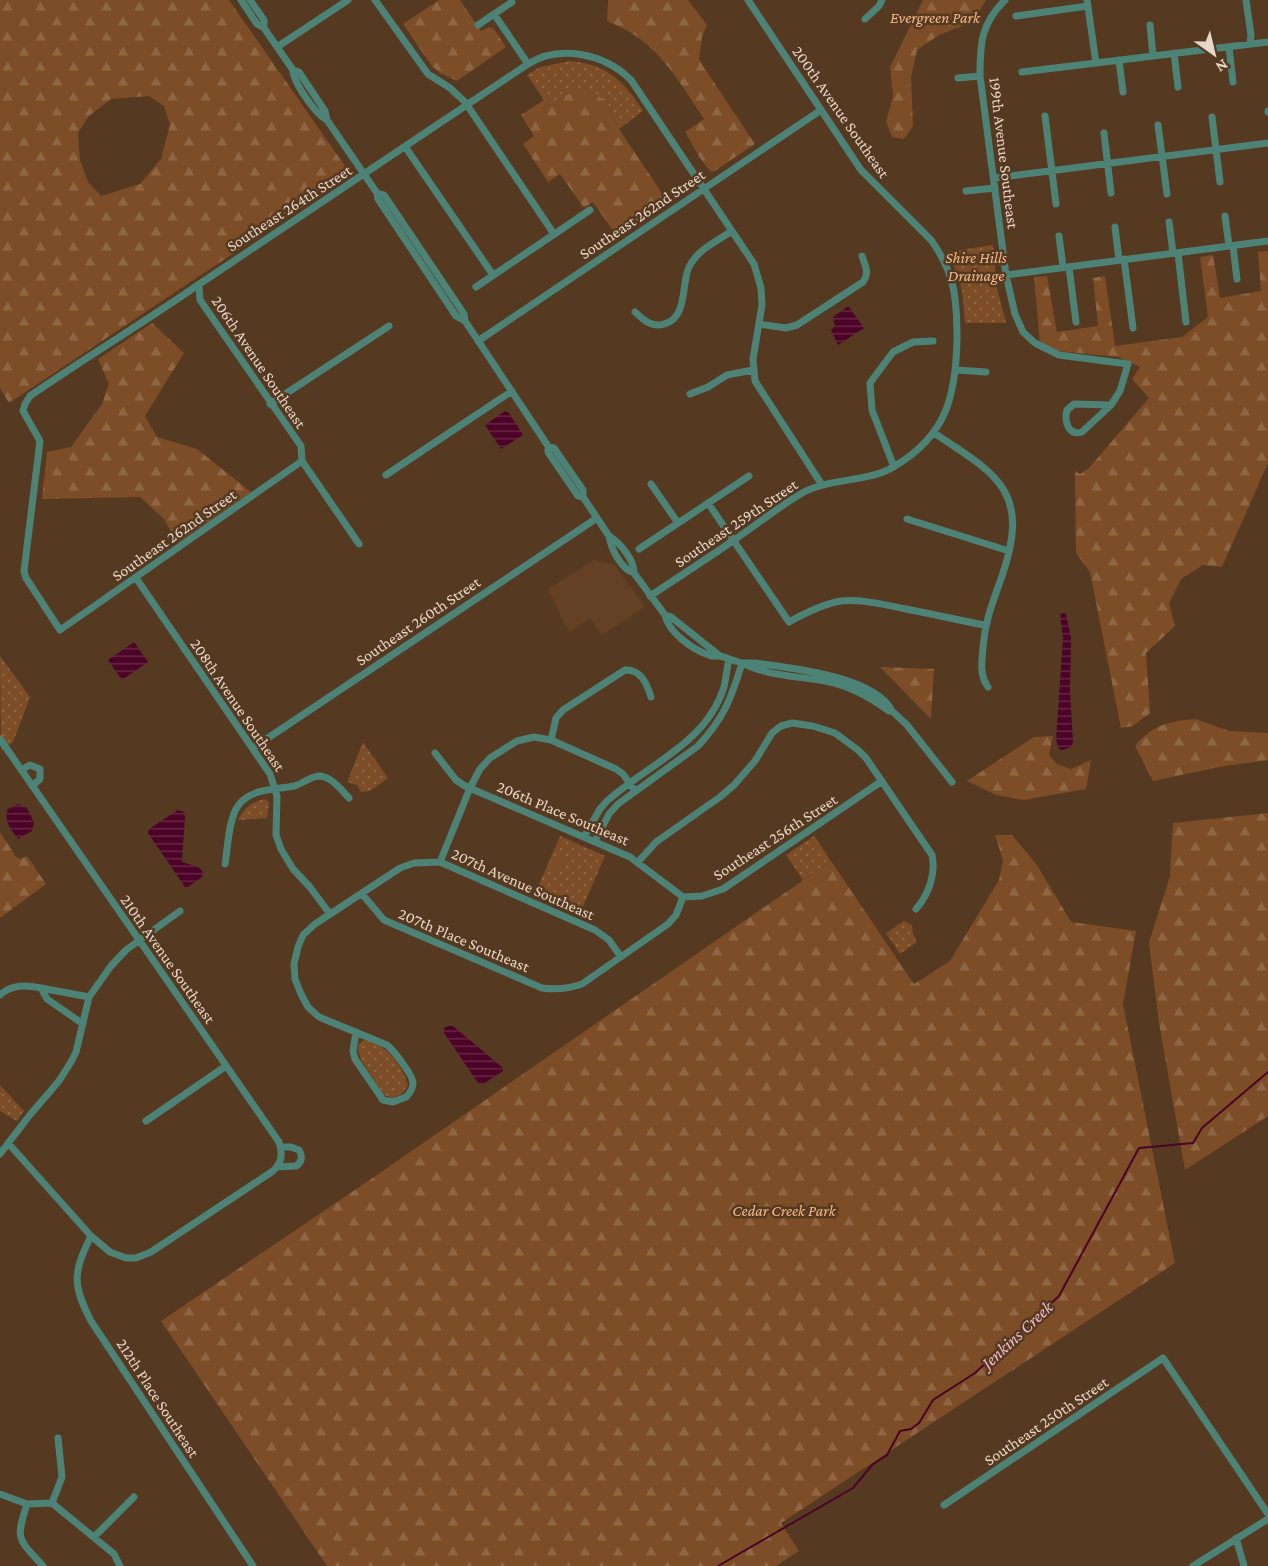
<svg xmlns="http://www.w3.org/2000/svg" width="1268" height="1566" viewBox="0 0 1268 1566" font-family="'Crimson Pro',serif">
<defs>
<pattern id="green-dots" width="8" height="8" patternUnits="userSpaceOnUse" patternTransform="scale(1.5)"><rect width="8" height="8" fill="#7c4d26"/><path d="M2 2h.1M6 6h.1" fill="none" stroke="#8f6644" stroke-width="1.8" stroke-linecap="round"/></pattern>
<pattern id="forest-firs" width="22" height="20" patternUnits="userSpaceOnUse" patternTransform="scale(1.5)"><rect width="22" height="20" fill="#7c4d26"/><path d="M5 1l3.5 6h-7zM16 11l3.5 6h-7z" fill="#8f6644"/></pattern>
<pattern id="water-rules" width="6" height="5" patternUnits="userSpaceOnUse" patternTransform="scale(1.5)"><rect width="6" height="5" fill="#4c0327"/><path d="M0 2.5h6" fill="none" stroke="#662745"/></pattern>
</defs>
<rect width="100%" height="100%" fill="#563921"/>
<path fill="#644024" d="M594 560 615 565 645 607 602 635 590 618 570 632 563 621 548 589Z"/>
<path fill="url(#green-dots)" d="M570 61C607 64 624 81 643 111L619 129 606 100 587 91H574L559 100H544L527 75 540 67Z
M993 245 997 288 1006 323H965C963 291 962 281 947 252Z
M0 656 30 697 13 742 1 751Z
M363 742 388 778 370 791 361 792 357 785 347 782Z
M265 799 269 802 267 818 238 820C244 808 251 802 265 799Z
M560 836 605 856 580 913 535 894Z
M814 836 831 861 803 880 786 855Z
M904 921 912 925 913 934 917 942 900 954 886 933Z
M364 1040C385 1042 403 1066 408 1085L403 1093 393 1098 384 1095 361 1060 358 1049V1045Z
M0 1085 24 1111 17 1121 0 1111Z"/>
<path fill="url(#forest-firs)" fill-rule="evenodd" d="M0 0H229L345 166 346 176 339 183 9 403 0 388ZM149 96 164 106 170 125 161 159 140 184 101 196 88 182 80 160 78 133 89 116 111 99Z
M439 0H460L481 31 490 27 494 29 506 47 457 81 440 73 432 66 403 24Z
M608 0H688L707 25 702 37 699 60 755 144 713 172 710 171 700 158 685 132 704 119C675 76 658 41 607 21Z
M923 0H986L973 22 939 35 917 50 911 77 913 126 904 139 892 137 886 121 893 96 890 67Z
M574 91H587L606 100 619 129 668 202 617 236 593 202 584 208 560 174 548 182 523 144 534 136 521 115 544 100H559Z
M1268 251V463L1222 567 1203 565 1181 579 1169 603 1175 626 1146 653 1150 713 1133 726 1121 728 1090 572 1076 553 1075 471 1080 474 1089 468 1149 398 1132 379 1140 367 1118 357 1059 351 1040 343 1034 277 1047 276 1057 332 1098 326 1093 278 1105 276 1115 346 1182 337 1208 317 1200 257 1213 255 1220 298 1261 291 1258 252Z
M152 323 184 353 145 416 157 437 197 449 251 492 177 543 164 519 140 497 42 499 47 452 71 447 102 404 109 384 98 359Z
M880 667 934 669 931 719Z
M1196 719 1229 731 1268 733V760L1219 767 1153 781 1135 746C1152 725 1169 721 1196 719Z
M1053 736 1049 755 1057 764 1071 769 1091 760 1086 789 1024 800 996 795 967 781 1034 737Z
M1268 813V1116L1185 1170 1159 1023 1149 943 1170 876 1173 823Z
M0 832 16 857 20 859 27 856 46 884 0 918Z
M995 835H1012L1037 865 1071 922 1136 931 1123 1004 1175 1263 781 1523 799 1551 776 1566H327L161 1321 374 1177 831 861 914 984 950 961 999 880 1003 860Z"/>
<path fill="#7c4d26" d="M555 856 568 862 558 873 549 869Z"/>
<path fill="url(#water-rules)" d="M847 307H849L864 328 838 345 831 330 835 326 833 317Z
M505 411 509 413 523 435 501 449 485 425Z
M1063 613 1066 614 1071 638 1070 692 1073 742 1071 747 1063 750 1059 749 1056 740 1063 638 1060 615Z
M134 642 148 662 122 680 108 660Z
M18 804 27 808 34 822 32 831 18 839C11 830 3 820 8 809Z
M178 810 184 812 185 817 182 862 198 867 203 872 202 877 188 887H185L148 833 149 829Z
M448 1026H453L503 1068V1071L483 1084 478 1083 444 1033V1028Z"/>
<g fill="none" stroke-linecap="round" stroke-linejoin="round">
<path stroke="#4c0327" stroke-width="2" d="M718 1566 853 1488 872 1465 887 1455 900 1431 911 1429 919 1423 933 1400 975 1373 1059 1296 1139 1148 1193 1143 1202 1128 1268 1072"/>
<path stroke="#4d8377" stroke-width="7" d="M241 0 257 24 264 28V20L250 0
M375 0 428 74 450 88 465 102 554 234
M1005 0C981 24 980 43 980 76L1006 275 1015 314 1023 332 1035 343 1059 355 1128 364 1120 391 1111 405 1074 404 1067 410C1064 421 1068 436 1082 432L1111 405
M1087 0 1096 63
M1246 0 1251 35 1250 44
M494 14 528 64
M1016 16 1088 6
M865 19 879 6 882 0
M478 25 512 2
M1150 25 1153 56
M264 28 293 70 299 72 325 111 327 120C316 115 293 82 293 70
M277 47 348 0
M1229 47 1233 82
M1174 53 1178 87
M1119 60 1123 92
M1022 72 1268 42
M958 78 980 76
M1268 111V112
M1045 116 1056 204
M1212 117 1220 182
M327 120 377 193 378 199 456 316 465 321 464 314 384 195 377 193
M1158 125 1167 194
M1104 133 1111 193
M406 148 493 275
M995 178 1268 143
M966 191 995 188
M1225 216 1229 246
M1169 222 1173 253
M1115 227 1119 260
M1059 236 1063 267
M1233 246 1237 279
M1178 253 1186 322
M1124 259 1133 328
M1069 267 1076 322
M1006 275 1268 241
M199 285 200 300 301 446 302 461 359 544
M476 287 590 210
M635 312C644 320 652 328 664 324 688 318 681 284 689 267 697 250 717 241 732 231
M465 321 548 446V452L578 496 583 497V490L554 448 548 446
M759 324 786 328 797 325 863 282C870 272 865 266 862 256
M478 341 821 110
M956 370 986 372
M690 394 708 387 727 375 753 370
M270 404 389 326
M934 433C998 475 1031 492 1002 576 993 602 985 620 983 647 982 662 979 674 988 687
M302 461 60 630 26 578 24 571 40 441 23 411 25 404 30 396C85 358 143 323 198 285 308 211 418 138 528 64 560 44 605 54 631 80L754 264 761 288 762 305 753 359 755 381 822 485
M894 467 872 410 870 383 893 352 913 342 933 341
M386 475 512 391
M651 484 678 523
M583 497 609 536
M708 503 789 622C805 613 823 604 841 601 863 599 885 605 906 609 932 614 958 620 984 625
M907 519 1009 551
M639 549 749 476
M634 573C634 559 620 543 609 536 611 549 621 569 634 573L665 615
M136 578 270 774 277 796 276 835 281 849 293 869 309 886 330 914
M650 596C679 577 708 558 737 538 759 523 781 505 804 492 833 477 868 483 895 466 947 435 956 395 957 339 957 299 955 273 931 240L861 170 748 0
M742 663H755C790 668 875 676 892 711H889C870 697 848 685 825 681 797 676 767 676 742 663Z
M892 711 907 725 952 782
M0 739 279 1142C283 1153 282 1163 273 1171L151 1252 136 1258H126L110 1252 91 1236 8 1143
M551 740 556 718 563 710 625 670C641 669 647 684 651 697
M253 748 597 518
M435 753 456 780 465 786 630 857 683 897
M21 770 30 765 40 769V779L32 786
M584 837 600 809 607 801C648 764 706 744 724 687 726 678 727 668 729 659
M595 841 609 814 618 804 698 746C724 718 731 699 742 663 734 661 726 657 719 656 712 655 716 658 709 655 693 650 668 632 665 615L671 617 720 656
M440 862 470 788 480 769 490 758 517 741 534 737 551 740 616 769 623 774 635 791
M638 862 656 842 720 797 734 785 755 761 772 733 781 726 792 723 813 726 835 733 858 750 866 758 932 855C936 874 929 894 916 909
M225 864C228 847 228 825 236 809 247 788 274 790 294 786 303 784 310 776 320 776 332 777 341 790 349 798
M362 894 384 920 542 988C557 990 568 989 582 984L668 924 676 915 683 897
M683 897 702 896 723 889 882 781
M0 995C12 984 26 985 41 988
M83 1024 47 999 41 988 89 997
M356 1032 353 1051 355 1059 383 1100 393 1102 406 1097C410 1093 413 1089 413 1083 413 1075 394 1051 387 1045L319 1017 308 1007 301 994 295 979 294 964 298 947 303 935 315 924 400 868 414 863 440 862 595 930 609 940 621 957
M146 1121 226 1066
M0 1154 29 1116 59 1081 71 1062 76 1052 89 997 111 966 126 950 180 911
M277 1167 296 1166C302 1162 303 1156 299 1150L291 1147H281
M91 1236C73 1273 72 1284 91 1321L253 1566
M0 1494 27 1504 52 1503 114 1554 120 1566
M52 1503 62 1477 58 1438
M27 1504C15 1541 18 1538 43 1566
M944 1505 1163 1358 1268 1514
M94 1537 134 1497
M1236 1538 1244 1566
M1193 1566 1268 1519"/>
</g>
<g text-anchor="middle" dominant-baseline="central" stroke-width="5" stroke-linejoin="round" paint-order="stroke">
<g font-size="16" font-style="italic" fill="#f6b786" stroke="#563921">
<text x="935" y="17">Evergreen Park</text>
<text x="976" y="257">Shire Hills<tspan x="976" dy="18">Drainage</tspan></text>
<text x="784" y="1210">Cedar Creek Park</text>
</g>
<g font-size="16" fill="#e8d6c8" stroke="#563921">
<text transform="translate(841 112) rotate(55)">200th Avenue Southeast</text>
<text transform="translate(1004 153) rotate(83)">199th Avenue Southeast</text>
<text transform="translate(289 208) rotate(-33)">Southeast 264th Street</text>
<text transform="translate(642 214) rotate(-34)">Southeast 262nd Street</text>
<text transform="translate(259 362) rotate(56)">206th Avenue Southeast</text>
<text transform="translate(736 523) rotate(-34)">Southeast 259th Street</text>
<text transform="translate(174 535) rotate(-35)">Southeast 262nd Street</text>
<text transform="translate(418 621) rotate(-34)">Southeast 260th Street</text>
<text transform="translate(238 705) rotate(56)">208th Avenue Southeast</text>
<text transform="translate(563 813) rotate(23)">206th Place Southeast</text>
<text transform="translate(775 837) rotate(-33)">Southeast 256th Street</text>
<text transform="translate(523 884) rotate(24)">207th Avenue Southeast</text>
<text transform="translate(464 940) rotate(23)">207th Place Southeast</text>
<text transform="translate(168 959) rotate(55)">210th Avenue Southeast</text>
<text transform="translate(158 1398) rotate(57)">212th Place Southeast</text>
<text transform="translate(1046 1421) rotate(-34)">Southeast 250th Street</text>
</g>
<g font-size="18" font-style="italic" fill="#f0baca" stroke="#563921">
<text transform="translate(1017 1335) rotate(-43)">Jenkins Creek</text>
</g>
</g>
<g transform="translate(1214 54) rotate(146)" stroke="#563921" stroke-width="4.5" paint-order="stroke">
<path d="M0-4.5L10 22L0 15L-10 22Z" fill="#e8d6c8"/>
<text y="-9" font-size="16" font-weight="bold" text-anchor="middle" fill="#e8d6c8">N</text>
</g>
</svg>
